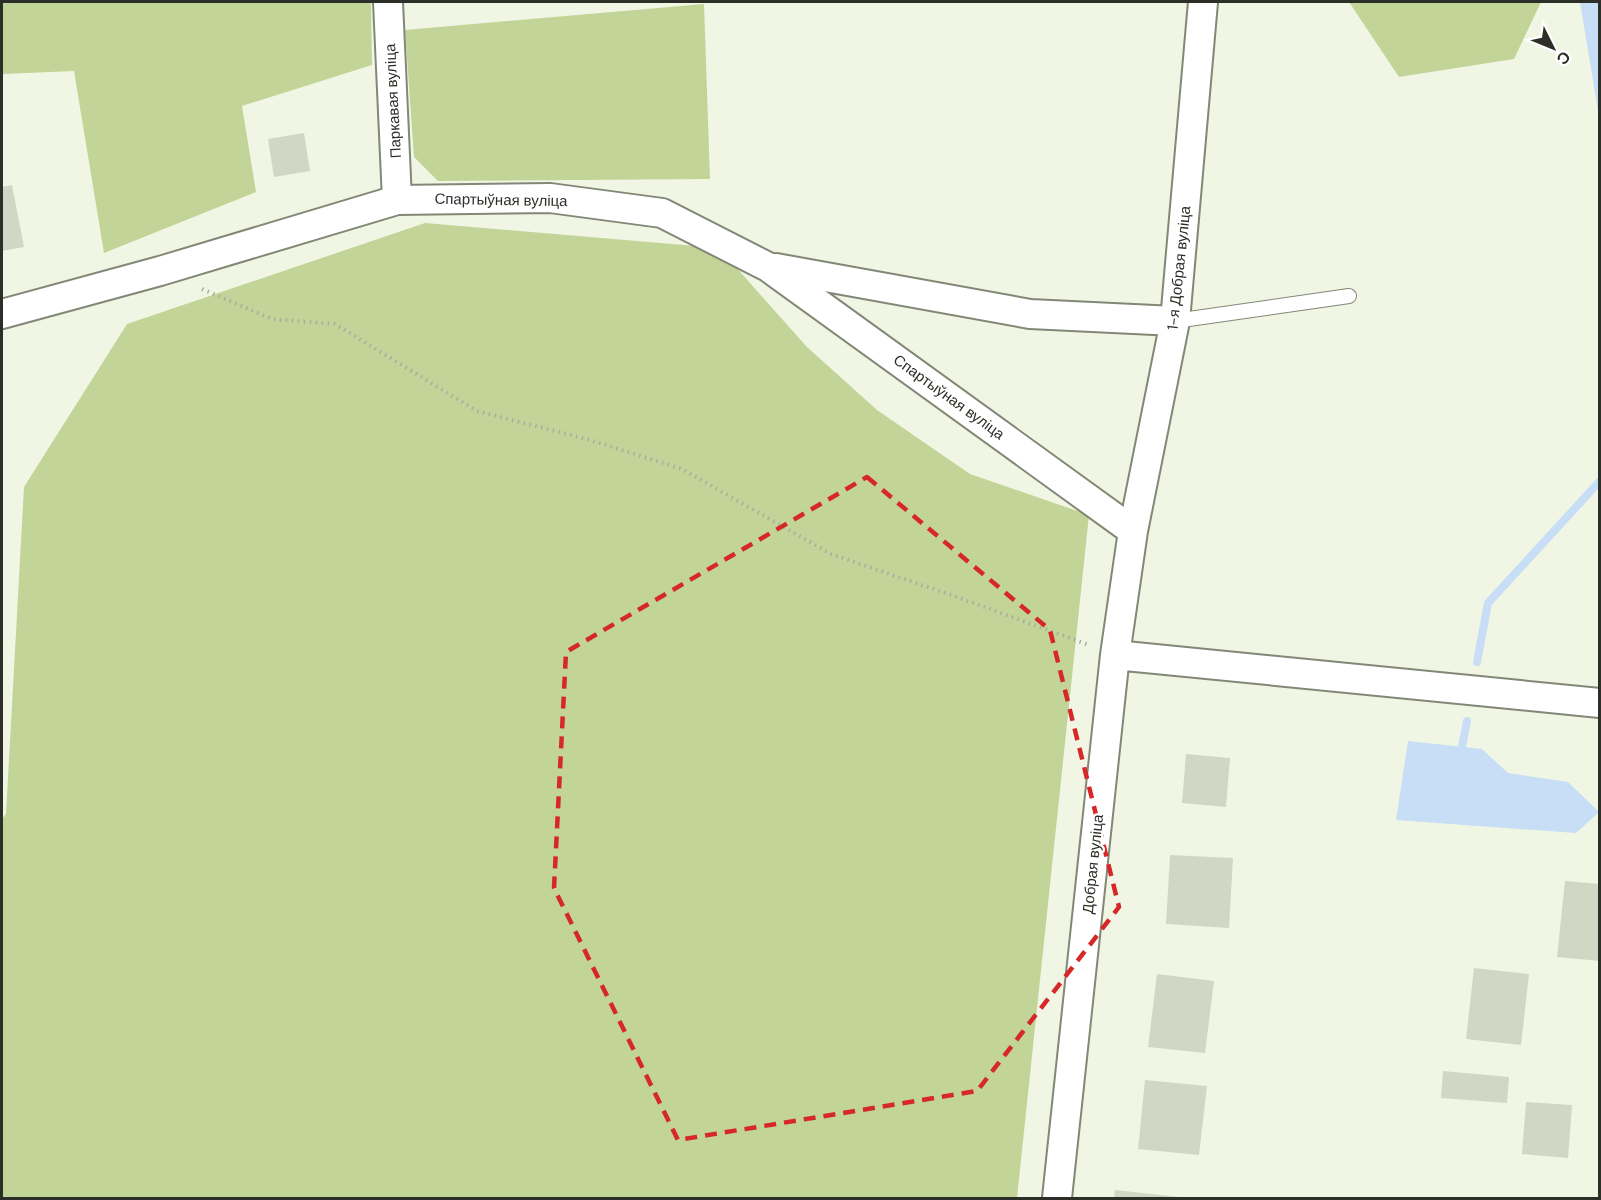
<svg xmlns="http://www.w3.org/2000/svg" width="1601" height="1200" viewBox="0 0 1601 1200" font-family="'DM Sans',sans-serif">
<rect width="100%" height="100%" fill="#f0f6e3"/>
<path fill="#c3d498" d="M2 2H371L372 65 242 106 256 192 104 253 74 71 2 74Z
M1349 2H1541L1514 59 1399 77Z
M704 4 710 179 438 181 414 157 405 30Z
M425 223 719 248 807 347 877 410 970 474 1089 515 1017 1198H2V819L6 814 24 487 127 324Z"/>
<path fill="#c7def6" d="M1580 2H1599V117Z
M1408 741 1482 749 1508 773 1568 782 1599 812 1576 833 1396 820Z"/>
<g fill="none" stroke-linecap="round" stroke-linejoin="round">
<path stroke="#c7def6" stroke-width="8" d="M1477 662 1488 603 1600 481
M1462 747 1467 721"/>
</g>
<path fill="#d1d7c4" d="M304 133 310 171 274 177 268 139Z
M12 185 24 247 2 251V187Z
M1186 754 1230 758 1226 807 1182 803Z
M1170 855 1233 858 1229 928 1166 924Z
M1565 881 1600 884V961L1557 957Z
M1474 968 1529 974 1521 1045 1466 1039Z
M1157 974 1214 981 1205 1053 1148 1047Z
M1443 1071 1509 1077 1507 1103 1441 1098Z
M1145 1080 1207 1086 1199 1155 1138 1149Z
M1526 1102 1572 1105 1568 1158 1522 1154Z
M1115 1190 1179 1197V1198H1114Z"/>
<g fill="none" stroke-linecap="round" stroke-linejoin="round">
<g stroke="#828776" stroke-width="16">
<path id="service" d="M1175 321 1349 296"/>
</g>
<g stroke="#828776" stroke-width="32">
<path id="minor" d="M388 2 397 200
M776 268 1030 314 1175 321
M2 314 160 271 397 200 550 198 662 213 768 267 1133 531
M1115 655 1600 703
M1057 1198 1115 655 1133 531 1175 321 1203 2"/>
</g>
<path stroke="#a9ae9f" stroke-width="4" stroke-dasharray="1.5 4.5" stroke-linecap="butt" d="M202 289 272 319 335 324 477 411 590 440 682 469 831 554 957 597 1089 645"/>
<use href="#service" stroke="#fff" stroke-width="14"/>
<use href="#minor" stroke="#fff" stroke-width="28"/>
</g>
<path fill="none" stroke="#d62828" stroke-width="4.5" stroke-dasharray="12 8" stroke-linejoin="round" d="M867 477 1050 630 1119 907 977 1091 678 1140 554 888 566 652Z"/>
<g text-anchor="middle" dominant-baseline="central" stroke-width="4.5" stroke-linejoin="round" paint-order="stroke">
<g font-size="15" fill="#2c2f27" stroke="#fff">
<text transform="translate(393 101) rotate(-93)">Паркавая вуліца</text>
<text transform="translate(501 200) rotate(1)">Спартыўная вуліца</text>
<text transform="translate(1179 268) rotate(-84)">1-я Добрая вуліца</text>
<text transform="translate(949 397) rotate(36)">Спартыўная вуліца</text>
<text transform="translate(1093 864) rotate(-84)">Добрая вуліца</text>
</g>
</g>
<rect width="1601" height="1200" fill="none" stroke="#2c2f27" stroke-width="6"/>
<g transform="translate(1553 48) rotate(133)" stroke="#ffffff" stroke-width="4.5" paint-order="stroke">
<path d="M0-4.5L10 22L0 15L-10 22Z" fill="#2c2f27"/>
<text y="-9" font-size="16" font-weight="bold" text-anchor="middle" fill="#2c2f27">С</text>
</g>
</svg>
